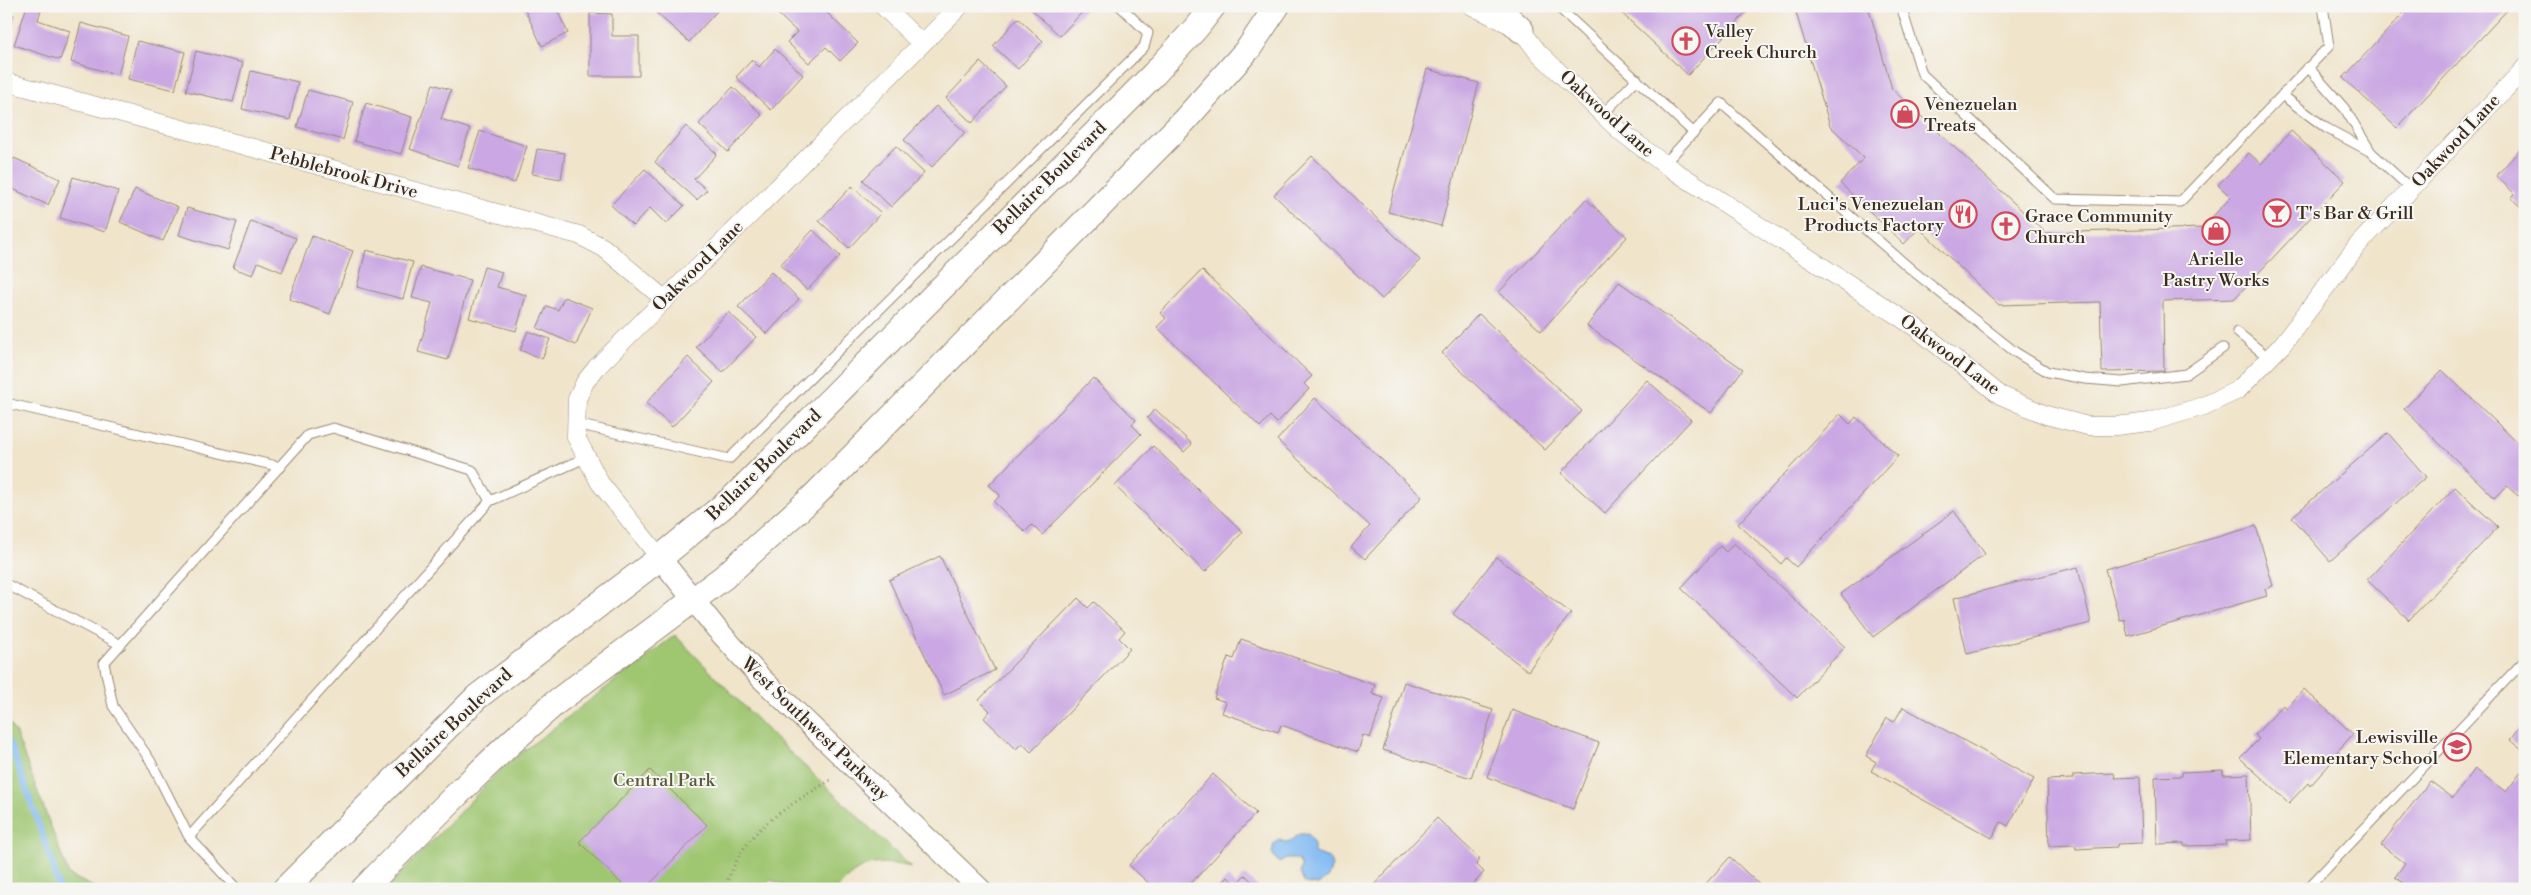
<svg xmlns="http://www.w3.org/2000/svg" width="2531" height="895" viewBox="0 0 2531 895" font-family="'Libre Bodoni',serif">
<rect width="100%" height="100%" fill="#f6f6f2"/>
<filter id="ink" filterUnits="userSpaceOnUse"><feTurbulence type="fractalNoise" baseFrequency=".02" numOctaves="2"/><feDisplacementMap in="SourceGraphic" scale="10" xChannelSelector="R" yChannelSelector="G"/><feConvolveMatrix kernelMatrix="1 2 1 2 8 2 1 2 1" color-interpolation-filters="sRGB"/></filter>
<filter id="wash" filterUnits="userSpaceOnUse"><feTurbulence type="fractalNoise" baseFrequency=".0096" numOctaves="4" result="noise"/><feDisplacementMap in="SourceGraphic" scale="20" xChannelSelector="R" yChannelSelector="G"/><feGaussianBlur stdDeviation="1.12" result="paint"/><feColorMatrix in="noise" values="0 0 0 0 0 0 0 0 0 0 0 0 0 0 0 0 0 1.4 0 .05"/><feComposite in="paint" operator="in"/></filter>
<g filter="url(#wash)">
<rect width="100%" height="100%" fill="#f0e4ca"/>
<path fill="#9fc671" stroke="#6d7848" d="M675 635 774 737 911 867C878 860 859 861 837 889H791L771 880 763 889H386L504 766Z
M6 718 16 734 69 875 98 889H6Z"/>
<path fill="#82bbf3" stroke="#5e7288" d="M1299 834H1308L1314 844V853L1329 858 1332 866 1328 877 1318 885 1304 883 1300 873 1302 866 1297 859H1286L1279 863 1272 853 1274 844 1279 840 1288 843Z"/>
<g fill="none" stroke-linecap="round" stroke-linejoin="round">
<path stroke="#82bbf3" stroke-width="6" d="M6 738 12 749 52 862 59 889"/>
</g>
<g id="blocks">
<path fill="#cba8e3" d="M27 6H42L38 20 70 31 60 60 14 45Z
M523 6H555L568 33 542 46Z
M653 6H689L694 11 699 6H712L717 11 689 42 651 8Z
M787 6H820L858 43 840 61 826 47 809 63 787 42 797 32 779 15Z
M1033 6H1088L1060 36 1031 9Z
M1614 6H1752L1688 75Z
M1794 6H1868L1892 89 2046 233 2202 228 2231 197 2218 185 2249 153 2261 164 2291 131 2345 181 2234 299 2163 301 2164 371 2102 372 2100 302 1999 305 1919 228 1904 244 1840 183 1864 158 1830 126Z
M2401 6H2511L2397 128 2343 78 2402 15Z
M6 12 14 15 7 36H6Z
M590 13 612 14V36H639V76H590Z
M1018 18 1043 41 1018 69 993 46Z
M81 23 128 36 118 75 71 62Z
M137 41 185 52 175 90 128 79Z
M775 49 803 75 771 110 736 77 752 60 759 67Z
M196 51 243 63 233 102 186 91Z
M980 62 1006 86 972 123 946 98Z
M1427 69 1479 83 1441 226 1388 212Z
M251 71 298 82 290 120 242 109Z
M433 84 451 90 441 119 470 129 458 166 410 149Z
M733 87 762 115 728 152 699 124Z
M308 90 353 102 343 140 297 127Z
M366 103 412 117 401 154 354 141Z
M936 106 965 132 932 167 904 140Z
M686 126 717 154 694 179 707 190 697 200 655 162Z
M480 131 527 146 515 183 468 168Z
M2525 144V205L2522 208 2511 198 2515 194 2496 176Z
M896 146 924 173 891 207 863 180Z
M537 149 565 153 561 179 532 174Z
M1312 156 1420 260 1382 299 1274 195Z
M14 158 60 179 48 205 6 186V175Z
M645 169 684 206 666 224 650 208 633 226 611 205Z
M73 177 118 191 105 232 60 218Z
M852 186 881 213 849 248 819 221Z
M135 189 178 207 163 241 120 222Z
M1586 199 1627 237 1541 331 1499 292Z
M187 208 237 222 228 250 179 235Z
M251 221 296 238 282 272 258 262 253 275 233 268Z
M813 230 840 256 807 290 780 265Z
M312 236 353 251 330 314 289 299Z
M366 250 413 262 403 299 357 287Z
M421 267 470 280 448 360 418 352 432 303 412 298Z
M484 267 502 272 497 287 526 295 516 331 469 318Z
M1202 270 1312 376 1304 384 1309 389 1277 423 1270 416 1260 427 1157 327 1166 318 1160 313Z
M771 272 799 299 767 334 738 307Z
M1619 282 1743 369 1711 413 1587 326Z
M564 297 592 308 576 345 537 328 547 306 558 310Z
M728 312 756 337 723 372 696 347Z
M1479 314 1582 411 1545 450 1442 353Z
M528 331 550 339 542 359 520 350Z
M688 357 714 382 672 427 646 403Z
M2442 370 2525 450V489L2518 496 2507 486 2495 498 2404 409Z
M1093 378 1136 420 1132 425 1141 434 1042 535 1032 525 1025 532 994 502 1000 495 989 485Z
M1647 380 1691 420 1605 513 1561 473Z
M1315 398 1422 497 1365 559 1351 547 1370 526 1277 440Z
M1155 409 1192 444 1184 452 1147 418Z
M1840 414 1850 424 1856 417 1898 456 1796 567 1786 558 1781 564 1738 524Z
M2388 433 2426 477 2330 561 2292 517Z
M1153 446 1243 532 1205 572 1115 486Z
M2455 487 2498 527 2409 620 2367 580Z
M1954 511 1985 554 1873 637 1841 594Z
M2256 526 2273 586 2265 589 2267 596 2128 636 2124 619 2120 620 2105 569Z
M1734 543 1845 647 1797 698 1681 588 1720 546 1726 552Z
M940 556 995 670 944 695 889 580Z
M1496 557 1571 613 1528 671 1453 614Z
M2078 567 2091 623 1967 654 1954 598Z
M1078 598 1088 608 1094 602 1125 631 1119 638 1130 649 1031 752 1022 743 1016 749 984 718 990 711 979 700Z
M1241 639 1375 685 1372 694 1384 698 1370 738 1363 735 1358 752 1281 725 1278 732 1222 713 1226 702 1214 698 1228 657 1234 659Z
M1404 682 1493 710 1471 778 1383 750Z
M2304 689 2353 734 2336 753 2338 755 2310 786 2308 783 2289 803 2240 758 2259 739 2255 735 2283 705 2287 708Z
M1903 707 2034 779 2008 826 2001 822 1992 838 1871 771 1876 762 1866 756 1887 718 1894 722Z
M1512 710 1599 743 1573 809 1487 777Z
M2525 720V751L2510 740Z
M2525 767V889H2411L2395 877 2405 863 2381 845 2430 781 2453 798 2475 769 2506 792Z
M650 770 707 825 645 889H627L579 842Z
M2223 770V775L2249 774 2251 840 2225 841 2226 845 2184 846V843L2157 844 2155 777 2182 776V772Z
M2114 773 2115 778 2140 777 2142 843 2117 844V847L2076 849 2075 845 2049 846 2047 780 2073 779V775Z
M1213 774 1256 813 1186 889H1155L1129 865Z
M1437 818 1480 859 1476 864 1484 872 1469 889H1370Z
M1730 857 1764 889H1701Z
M1245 875 1260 889H1216L1228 877 1235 885Z"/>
</g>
</g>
<g filter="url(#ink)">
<use href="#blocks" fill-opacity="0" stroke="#968774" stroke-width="1"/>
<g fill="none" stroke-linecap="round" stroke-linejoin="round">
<g stroke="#968774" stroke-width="11">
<path id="service" d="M1557 6 1694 133
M1901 6 1922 74 2055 199 2180 202 2329 46 2323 6
M2308 67 2345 109 2371 152
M2282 95 2326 128 2371 152 2410 188
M1604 113 1637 79
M1664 164 1721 103 1913 271 2015 352 2048 372 2085 379 2122 382 2186 374 2223 348
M2237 332 2269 358
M6 403 281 467
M576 424 729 459 1144 47 1148 33 1120 6
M6 584 121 645
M189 837 150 760 113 706 104 663 308 435 333 428 472 470 490 501
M237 889 189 837 490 501 585 458
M2307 889 2525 660"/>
</g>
<g stroke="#968774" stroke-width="19">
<path id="minor" d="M883 6 922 44
M1472 6 1521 30 1537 51 1620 131 1664 164 1915 327 2000 395 2046 415 2088 426H2116L2150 422 2204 406 2238 390 2282 345 2357 246 2525 68
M6 82 579 235 604 248 664 299
M660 558 600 483 576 437 577 399 585 382 597 367 960 6"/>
</g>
<g stroke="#968774" stroke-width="23">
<path id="tertiary" d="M660 558 716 628 761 678 980 889"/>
</g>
<g stroke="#968774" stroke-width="27">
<path id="secondary" d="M1496 6 1521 30
M285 889 477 697 660 558 734 497 1154 74 1196 28 1213 6
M364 889C426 825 488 761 555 703L724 577 814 496 1183 122 1249 48 1277 6"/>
</g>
<path stroke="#968774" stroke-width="3" stroke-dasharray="1 4" stroke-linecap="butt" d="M724 889C730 874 736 860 744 848 765 818 802 798 832 779"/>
<use href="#service" stroke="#fff" stroke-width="9"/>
<use href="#minor" stroke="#fff" stroke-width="18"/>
<use href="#tertiary" stroke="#fff" stroke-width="21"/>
<use href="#secondary" stroke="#fff" stroke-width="25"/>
</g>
</g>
<defs>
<g id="church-ring" transform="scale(1.4375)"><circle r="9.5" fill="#f6f6f2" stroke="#d1495b" stroke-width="1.5"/><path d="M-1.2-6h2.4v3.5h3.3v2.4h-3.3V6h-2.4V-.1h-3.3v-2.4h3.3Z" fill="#d1495b"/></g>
<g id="shop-ring" transform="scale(1.4375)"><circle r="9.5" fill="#f6f6f2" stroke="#d1495b" stroke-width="1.5"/><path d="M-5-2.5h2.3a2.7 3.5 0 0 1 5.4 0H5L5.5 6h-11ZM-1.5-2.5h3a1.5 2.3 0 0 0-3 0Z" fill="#d1495b"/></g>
<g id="bar-ring" transform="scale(1.4375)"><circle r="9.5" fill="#f6f6f2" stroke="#d1495b" stroke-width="1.5"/><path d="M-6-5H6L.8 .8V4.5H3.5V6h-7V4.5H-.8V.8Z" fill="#d1495b"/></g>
<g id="restaurant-ring" transform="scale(1.4375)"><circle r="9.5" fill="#f6f6f2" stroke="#d1495b" stroke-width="1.5"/><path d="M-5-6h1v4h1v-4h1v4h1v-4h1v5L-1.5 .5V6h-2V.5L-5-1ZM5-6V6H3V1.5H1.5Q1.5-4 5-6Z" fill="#d1495b"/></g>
<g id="school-ring" transform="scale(1.4375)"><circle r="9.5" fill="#f6f6f2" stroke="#d1495b" stroke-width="1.5"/><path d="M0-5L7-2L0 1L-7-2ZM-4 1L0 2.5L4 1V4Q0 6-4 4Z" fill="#d1495b"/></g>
</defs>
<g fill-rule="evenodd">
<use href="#church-ring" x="1686" y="41"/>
<use href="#shop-ring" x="1905" y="114"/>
<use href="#bar-ring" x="2277" y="213"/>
<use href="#restaurant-ring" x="1963" y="214"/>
<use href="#church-ring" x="2006" y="226"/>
<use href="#shop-ring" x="2216" y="231"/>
<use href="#school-ring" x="2457" y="747"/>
</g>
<g text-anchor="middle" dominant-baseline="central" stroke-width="4" stroke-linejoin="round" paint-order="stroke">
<g font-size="18" fill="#3b2a1e" stroke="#f6f6f2" text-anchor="start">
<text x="1705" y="31">Valley<tspan x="1705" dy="21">Creek Church</tspan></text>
<text x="1924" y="104">Venezuelan<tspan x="1924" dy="21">Treats</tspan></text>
<text x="1944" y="204" text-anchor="end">Luci's Venezuelan<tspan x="1944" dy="21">Products Factory</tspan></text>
<text x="2296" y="213">T's Bar &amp; Grill</text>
<text x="2025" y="216">Grace Community<tspan x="2025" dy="21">Church</tspan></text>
<text x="2216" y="259" text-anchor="middle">Arielle<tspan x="2216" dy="21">Pastry Works</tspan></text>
<text x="2438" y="737" text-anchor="end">Lewisville<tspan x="2438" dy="21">Elementary School</tspan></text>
</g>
<g font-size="18" fill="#3b2a1e" stroke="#f6f6f2">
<text transform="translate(1607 114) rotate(42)">Oakwood Lane</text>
<text transform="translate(2456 141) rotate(-47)">Oakwood Lane</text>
<text transform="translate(344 173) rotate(15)">Pebblebrook Drive</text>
<text transform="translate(1050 178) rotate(-45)">Bellaire Boulevard</text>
<text transform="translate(698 266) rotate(-45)">Oakwood Lane</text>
<text transform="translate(1950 355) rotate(37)">Oakwood Lane</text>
<text transform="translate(764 465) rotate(-44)">Bellaire Boulevard</text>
<text transform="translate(454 723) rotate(-43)">Bellaire Boulevard</text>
<text transform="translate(815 729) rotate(44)">West Southwest Parkway</text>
</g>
<g font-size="18" fill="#595937" stroke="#f6f6f2">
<text x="664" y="780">Central Park</text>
</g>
</g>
<rect width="2531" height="895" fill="none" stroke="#f6f6f2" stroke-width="25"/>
</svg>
